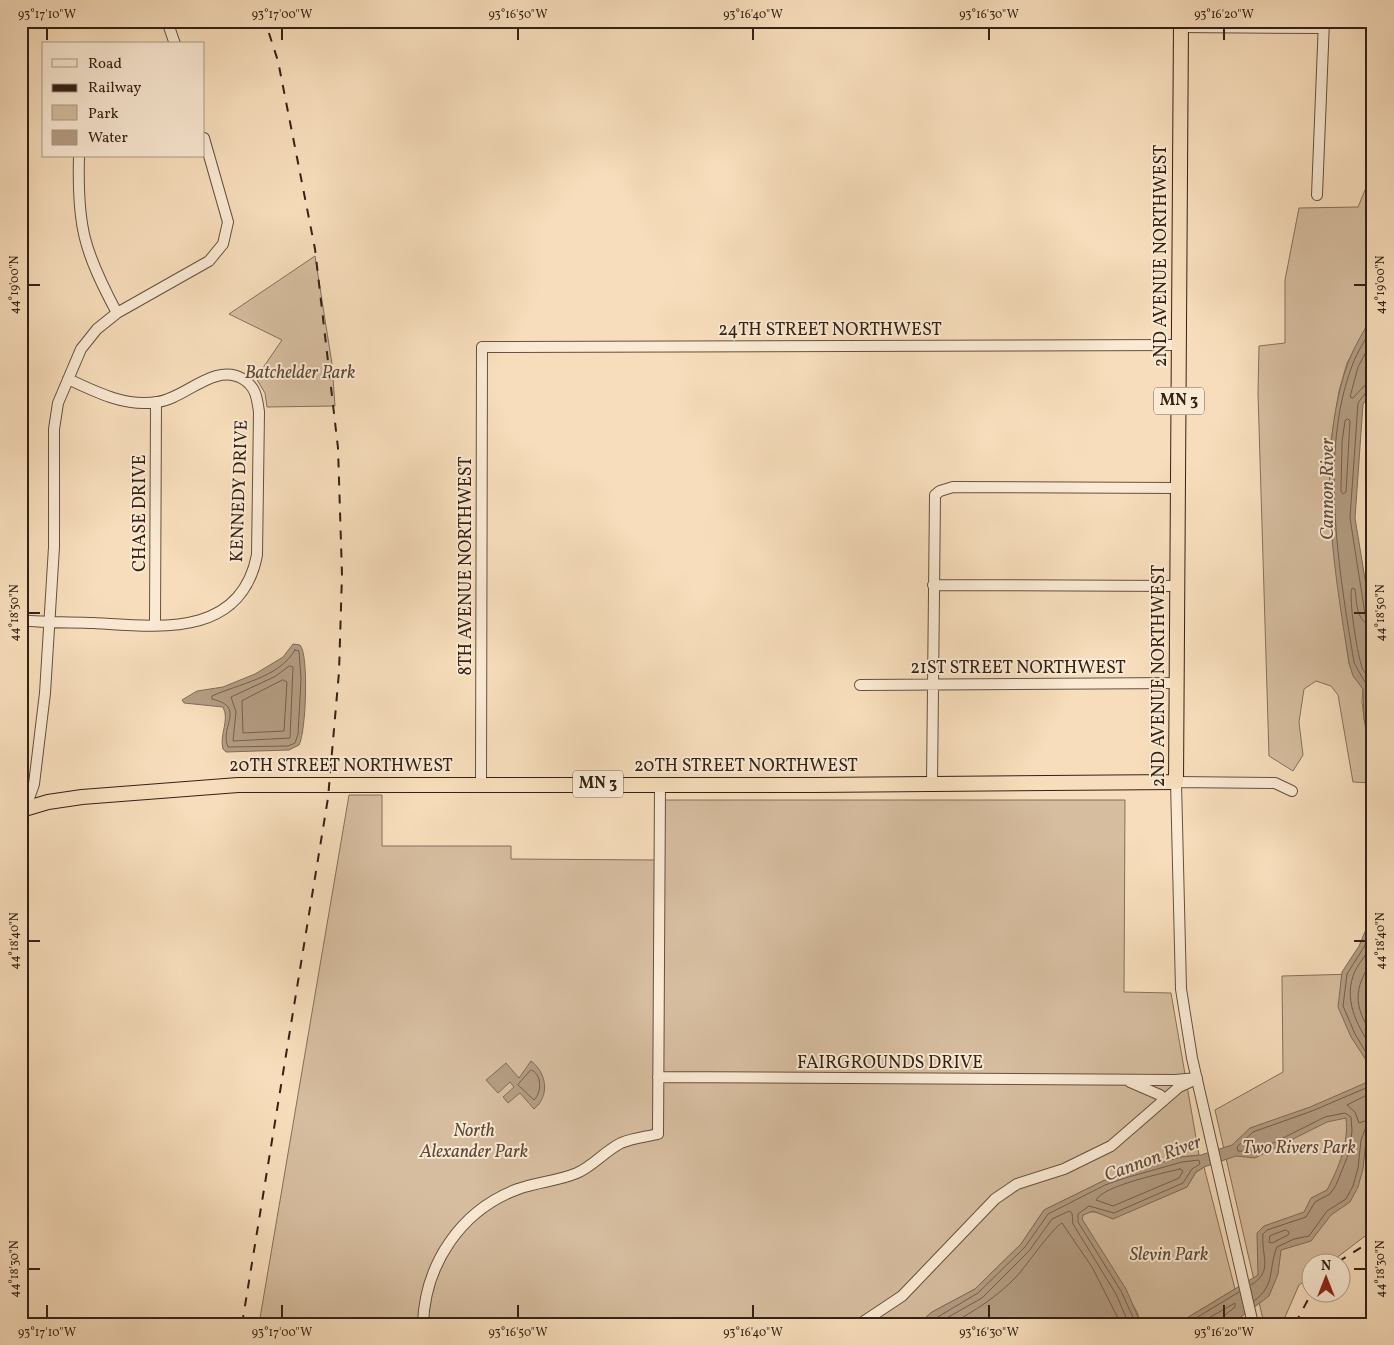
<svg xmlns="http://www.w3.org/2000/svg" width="1394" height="1345" viewBox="0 0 1394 1345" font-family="Vollkorn,serif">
<rect width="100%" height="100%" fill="#f7ddbb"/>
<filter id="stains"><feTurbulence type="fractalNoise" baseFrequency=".004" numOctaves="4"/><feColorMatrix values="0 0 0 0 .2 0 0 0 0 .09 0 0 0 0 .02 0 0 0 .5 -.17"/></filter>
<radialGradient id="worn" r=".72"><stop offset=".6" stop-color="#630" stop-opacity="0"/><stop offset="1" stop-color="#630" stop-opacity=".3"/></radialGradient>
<path fill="#d6bd9f" stroke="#84705a" d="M1373 171V315L1347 363 1339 391 1331 441 1329 515 1349 663 1354 676 1363 689 1362 702 1366 732 1373 752V783L1353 782 1338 695 1331 686 1316 681 1304 689 1299 722 1303 755 1293 771 1269 756 1258 393 1259 346 1285 343V280L1299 208 1358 207Z
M315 256 332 364 335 406 267 407 265 393 256 378 282 340 229 314Z
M349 795H382V846H511V859L656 860V800H1125L1124 992 1171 993 1199 1155 1181 1157 1124 1173 1103 1181 1044 1210 1021 1244 975 1289 932 1312 918 1324H259Z
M1355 974 1373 1046V1230L1331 1262H1312L1311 1277 1299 1285 1282 1324H1264L1215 1110 1283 1072 1282 976Z
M1204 1167 1235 1289 1177 1324H1141L1137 1312 1082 1219 1083 1215C1093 1208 1103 1215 1113 1218L1187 1187 1196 1172Z"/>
<path fill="#b49d83" stroke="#806c57" d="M1373 315V392L1363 404 1355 518 1373 628V752L1364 719 1363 689 1353 676 1349 663C1334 568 1315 459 1347 366 1353 348 1364 331 1373 315Z
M293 644 300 645C309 654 306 733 299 745L289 750 226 752 223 749C219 735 230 720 223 707L184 703 182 700 197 691 223 687 255 674 283 657Z
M1373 894V1123L1366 1141 1363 1169 1358 1187 1350 1202 1331 1215 1311 1241 1281 1250 1278 1274 1269 1296 1237 1320 1229 1324H1177L1258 1275 1257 1233 1264 1226 1304 1212 1311 1198 1327 1190C1339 1167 1349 1143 1346 1118L1327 1122 1255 1158 1236 1156 1204 1167 1196 1172 1187 1187 1113 1219 1093 1211 1083 1215 1082 1219 1126 1289 1141 1324H918L932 1312 975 1289 1021 1244 1044 1210 1103 1181 1124 1173 1181 1157 1201 1155 1232 1145 1250 1128 1310 1107 1370 1081 1368 1063 1351 1037 1338 1007 1342 972 1359 946 1367 927 1368 908Z
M531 1061C547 1073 550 1096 534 1109L520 1093 508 1103 503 1097 514 1087 510 1082 498 1093 486 1080 506 1063 519 1078Z"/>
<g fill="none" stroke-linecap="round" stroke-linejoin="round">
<path stroke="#74604c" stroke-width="1" d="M1373 325C1366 339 1357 352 1352 366 1319 453 1339 572 1354 662 1357 670 1368 685 1368 689 1370 705 1367 721 1373 736
M1373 339 1358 367 1350 397 1353 398 1364 386 1373 383
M1373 390 1367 391 1358 403 1350 518 1365 614 1368 618 1373 619
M1348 419 1350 421 1346 492 1343 494 1341 491 1342 442 1345 421Z
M1373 625C1356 624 1357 603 1355 589L1352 588C1348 597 1358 660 1363 670 1366 674 1370 679 1373 683
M295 650 299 651 301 679 298 734 295 743 288 746 228 747C219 726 247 707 212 699V696C238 684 279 678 295 650Z
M290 666 293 667 290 738 233 741 236 712 231 697 274 677Z
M283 680 287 682 284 731 243 733 242 701Z
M1373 914 1372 928 1364 947 1347 974 1343 1006 1355 1034 1373 1064
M1373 942C1368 954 1357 964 1353 976 1344 1004 1359 1028 1373 1050
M1373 959C1353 990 1353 1005 1373 1036
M531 1070C542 1073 542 1093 534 1100L518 1085Z
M1373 1092 1347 1105 1355 1112 1359 1123 1373 1118
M1180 1169 1183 1171 1179 1178 1113 1206 1096 1200C1103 1186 1163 1173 1180 1169Z
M1286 1230 1289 1232 1288 1235 1272 1243 1269 1242 1270 1236Z
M1251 1285C1274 1271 1261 1257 1263 1234L1267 1230 1306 1217 1315 1202 1330 1194 1336 1185 1349 1153 1352 1131 1351 1117 1345 1113 1325 1117 1255 1152 1238 1151 1237 1147 1253 1132 1312 1111 1373 1085
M1254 1301C1276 1285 1268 1269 1277 1247L1294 1239 1309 1236 1327 1211 1346 1199 1353 1186 1358 1168 1361 1140 1366 1127 1373 1124
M926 1324 978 1293 1025 1247 1048 1214 1105 1185 1125 1178 1182 1162 1199 1160 1200 1164 1192 1169 1183 1183 1114 1213 1089 1206 1078 1214V1222L1121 1291 1136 1324
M936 1324 982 1298 1029 1251 1052 1219 1069 1211 1072 1213 1073 1224 1116 1294 1129 1324
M951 1324C976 1310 997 1297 1017 1276 1026 1266 1054 1226 1062 1223L1092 1267 1121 1324
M1186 1324 1239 1292
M1198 1324 1235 1303V1307L1225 1315 1222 1324"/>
<g stroke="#64513f" stroke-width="12">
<path id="minor" d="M167 21 175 44
M1181 27 1323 28
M79 156C77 227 84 251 117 313
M1317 195 1324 21
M933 585 1178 586
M21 620C45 623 70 622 94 623 159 627 241 638 257 555L259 412C257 398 256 387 243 379 214 362 185 399 157 402 125 407 96 392 68 379
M155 624 156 402
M860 685 1177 683
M932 784 935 495 940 491 953 487 1179 488
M481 785 482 347 1179 345
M21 821 34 784 45 693 54 547V429L58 403 81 349 97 329 117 313 209 261 223 244 228 222 204 138
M658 1077 1175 1080 1197 1078
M1130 1082 1160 1095 1163 1100
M423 1324C425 1264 461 1210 518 1189 537 1182 558 1181 577 1173 593 1166 605 1151 621 1143 633 1138 645 1137 658 1134L660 785
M860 1324 902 1296 995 1199 1017 1184 1064 1169 1111 1146 1179 1087 1190 1082
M1253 1324 1192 1058 1181 989 1176 782 1275 783 1292 791"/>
</g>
<g stroke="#332216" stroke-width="16">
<path id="highway" d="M21 810 48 802 82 797 238 785H815L1176 782 1181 21"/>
</g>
<use href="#minor" stroke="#fae9d3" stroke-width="10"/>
<use href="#highway" stroke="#f7ddbb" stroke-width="14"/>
<path stroke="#332216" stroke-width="2" stroke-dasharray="9 9" stroke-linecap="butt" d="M1338 1262 1373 1240
M242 1324 328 798 339 672 342 575 338 448 315 249 278 61 265 21
M1295 1324 1312 1292"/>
</g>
<path fill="none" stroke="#332216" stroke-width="2" d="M47 28V40M282 28V40M518 28V40M753 28V40M989 28V40M1224 28V40M28 285H40M1354 285H1366M28 613H40M1354 613H1366M28 941H40M1354 941H1366M28 1269H40M1354 1269H1366M47 1305V1318M282 1305V1318M518 1305V1318M753 1305V1318M989 1305V1318M1224 1305V1318"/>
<g text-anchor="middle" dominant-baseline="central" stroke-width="4" stroke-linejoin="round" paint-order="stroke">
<g fill="#fae9d3" stroke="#6f5e4f" stroke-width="1">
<rect x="1154" y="387.5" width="50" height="27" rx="4"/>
<rect x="573" y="770.5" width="50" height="27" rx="4"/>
</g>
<g font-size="16" font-weight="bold" fill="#332216">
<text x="1179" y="401">MN 3</text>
<text x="598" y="784">MN 3</text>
</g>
<g font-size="18" fill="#332216" stroke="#fae9d3">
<text transform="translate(1161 256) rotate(-90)">2ND AVENUE NORTHWEST</text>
<text x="830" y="330">24TH STREET NORTHWEST</text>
<text transform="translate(240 491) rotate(-88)">KENNEDY DRIVE</text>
<text transform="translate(140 513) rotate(-90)">CHASE DRIVE</text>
<text transform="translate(466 566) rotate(-90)">8TH AVENUE NORTHWEST</text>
<text x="1018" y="668">21ST STREET NORTHWEST</text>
<text transform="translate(1159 676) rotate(-90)">2ND AVENUE NORTHWEST</text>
<text x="341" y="766">20TH STREET NORTHWEST</text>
<text x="746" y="766">20TH STREET NORTHWEST</text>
<text x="890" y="1063">FAIRGROUNDS DRIVE</text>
</g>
<g font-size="18" font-style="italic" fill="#5c4938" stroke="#fae9d3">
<text x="300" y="373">Batchelder Park</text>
<text x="474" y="1131">North<tspan x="474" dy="21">Alexander Park</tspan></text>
<text x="1299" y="1148">Two Rivers Park</text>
<text x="1169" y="1255">Slevin Park</text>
</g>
<g font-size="19" font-style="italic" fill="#604d3c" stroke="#fae9d3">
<text transform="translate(1328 489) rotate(-90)">Cannon River</text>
<text transform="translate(1153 1159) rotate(-20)">Cannon River</text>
</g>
</g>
<rect width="1394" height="1345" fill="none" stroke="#f7ddbb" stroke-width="55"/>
<rect x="42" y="42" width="162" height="115" fill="#fae9d3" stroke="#aa9987"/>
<rect x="52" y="59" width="25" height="8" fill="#fae9d3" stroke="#aa9987"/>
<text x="88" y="68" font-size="15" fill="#332216">Road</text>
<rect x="52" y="84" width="25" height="8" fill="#332216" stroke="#aa9987"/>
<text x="88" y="92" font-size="15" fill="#332216">Railway</text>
<rect x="52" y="105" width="25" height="15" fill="#d6bd9f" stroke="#aa9987"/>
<text x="88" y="118" font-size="15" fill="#332216">Park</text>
<rect x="52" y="130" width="25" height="15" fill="#b49d83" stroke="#aa9987"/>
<text x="88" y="142" font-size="15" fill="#332216">Water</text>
<g transform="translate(1326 1278)"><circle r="24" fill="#fae9d3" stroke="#aa9987"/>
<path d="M0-4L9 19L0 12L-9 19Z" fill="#8f2418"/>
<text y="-8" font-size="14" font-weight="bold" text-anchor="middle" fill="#332216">N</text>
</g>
<rect x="28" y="28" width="1338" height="1290" fill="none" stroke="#332216" stroke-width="2"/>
<g font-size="12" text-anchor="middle" fill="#332216">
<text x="47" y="18">93°17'10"W</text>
<text x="282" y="18">93°17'00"W</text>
<text x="518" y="18">93°16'50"W</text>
<text x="753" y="18">93°16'40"W</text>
<text x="989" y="18">93°16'30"W</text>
<text x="1224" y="18">93°16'20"W</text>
<text transform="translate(14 285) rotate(-90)" y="4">44°19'00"N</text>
<text transform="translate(1380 285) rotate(-90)" y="4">44°19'00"N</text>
<text transform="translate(14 613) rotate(-90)" y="4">44°18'50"N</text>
<text transform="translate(1380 613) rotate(-90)" y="4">44°18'50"N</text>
<text transform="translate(14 941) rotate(-90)" y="4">44°18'40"N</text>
<text transform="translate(1380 941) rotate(-90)" y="4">44°18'40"N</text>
<text transform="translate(14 1269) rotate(-90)" y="4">44°18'30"N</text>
<text transform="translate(1380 1269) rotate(-90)" y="4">44°18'30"N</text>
<text x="47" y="1336">93°17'10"W</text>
<text x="282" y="1336">93°17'00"W</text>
<text x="518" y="1336">93°16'50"W</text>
<text x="753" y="1336">93°16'40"W</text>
<text x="989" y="1336">93°16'30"W</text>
<text x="1224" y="1336">93°16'20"W</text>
</g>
<rect width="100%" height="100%" filter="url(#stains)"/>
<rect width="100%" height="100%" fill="url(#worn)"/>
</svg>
